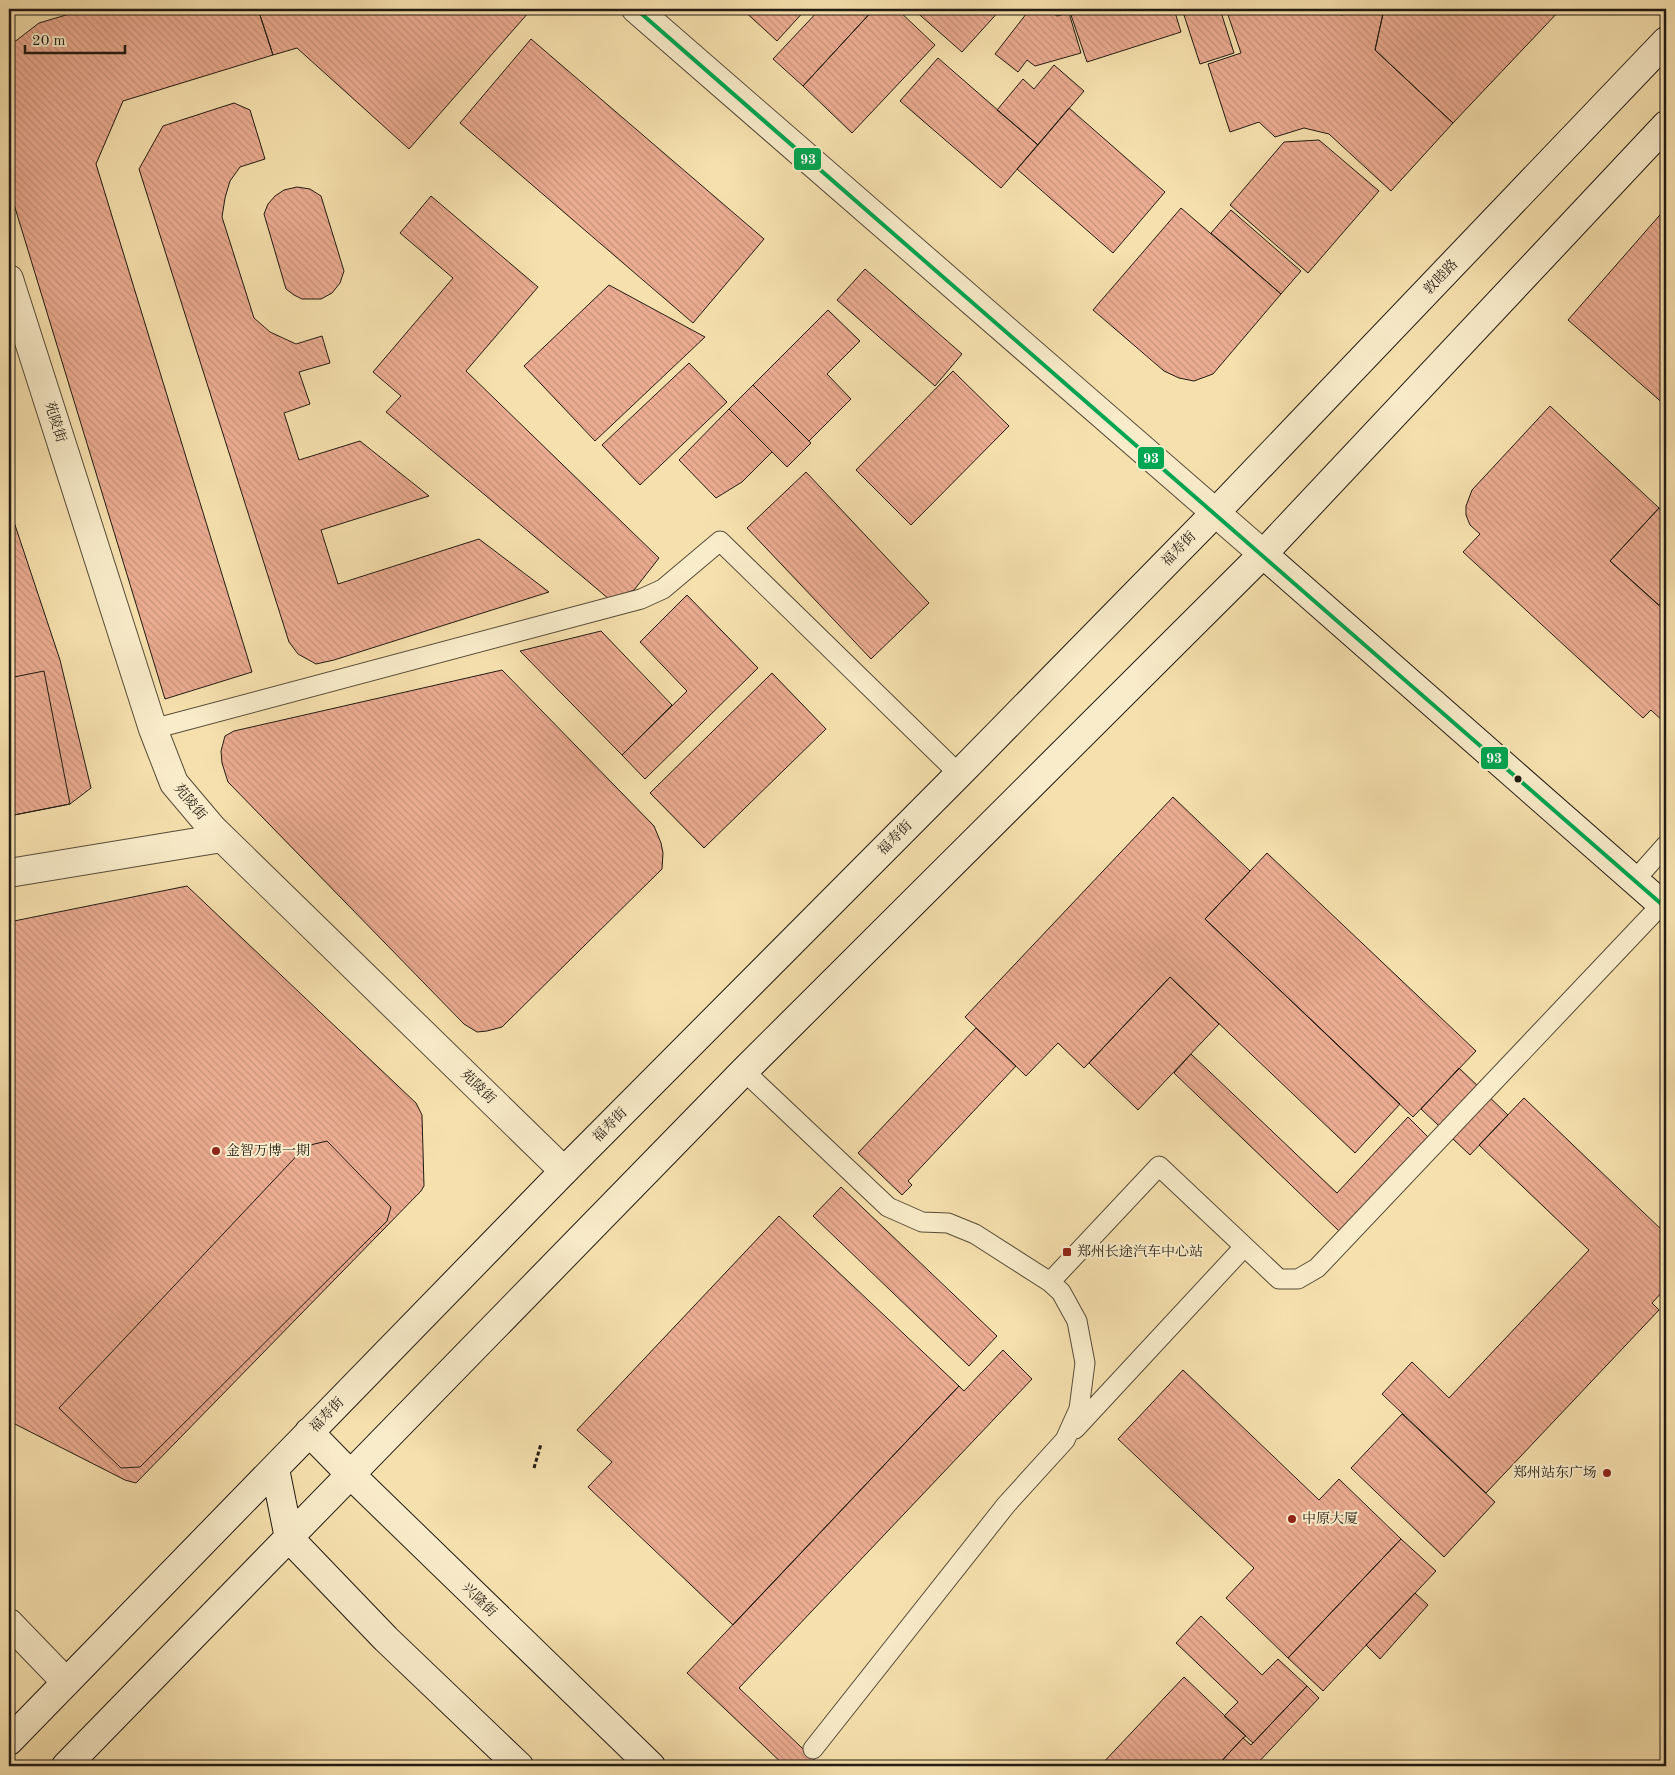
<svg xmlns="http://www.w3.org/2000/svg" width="1675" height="1775" viewBox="0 0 1675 1775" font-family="'Old Standard TT','Noto Serif SC',serif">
<defs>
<pattern id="building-back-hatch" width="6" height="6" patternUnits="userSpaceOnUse" patternTransform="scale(1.25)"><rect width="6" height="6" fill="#ebac91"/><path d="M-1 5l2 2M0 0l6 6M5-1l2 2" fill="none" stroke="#c9937c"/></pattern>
</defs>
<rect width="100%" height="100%" fill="#f6e1ae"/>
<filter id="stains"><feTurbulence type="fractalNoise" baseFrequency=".004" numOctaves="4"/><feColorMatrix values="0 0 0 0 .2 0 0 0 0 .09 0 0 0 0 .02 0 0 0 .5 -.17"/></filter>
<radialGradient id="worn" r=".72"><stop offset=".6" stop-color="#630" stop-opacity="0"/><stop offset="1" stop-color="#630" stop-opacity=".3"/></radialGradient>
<path fill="url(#building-back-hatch)" stroke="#221b12" d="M86 9H258L273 55 123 101 96 164 252 672 165 699 9 188V49L13 43 39 23Z
M258 9H526L529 12 409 149 297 48 273 55Z
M742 9H806L777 41Z
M820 9H874L803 86 773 59Z
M874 9H897L935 45 852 133 803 86Z
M913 9H1001L962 52Z
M1030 9H1046L1057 16 1069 13 1081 53 1035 66 1027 60 1018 72 995 54Z
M1090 9H1174L1181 32 1087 62 1071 15Z
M1182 9H1220L1234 53 1200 64Z
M1226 9H1339L1341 15 1362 9H1384L1375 50 1453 123 1391 191 1329 134 1304 128 1275 137 1259 122 1230 132 1208 64 1241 53Z
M1339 9H1362L1341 15Z
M1384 9H1561L1453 123 1375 50Z
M531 39 764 239 693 323 460 123Z
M938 58 1038 145 1001 188 900 101Z
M1054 65 1084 91 1038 145 997 110 1023 79 1034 89Z
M234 103 250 110 265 159 240 167 230 181 225 198 222 217 254 318 270 332 296 344 322 336 330 363 299 372 310 404 284 413 299 460 360 441 429 496 321 530 338 584 479 539 549 592 334 660 316 664 298 654 289 642 139 169 163 126Z
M1069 108 1165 192 1113 253 1017 169Z
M1319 140 1379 191 1308 273 1230 205 1284 142Z
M297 187 310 189 321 196 344 271 340 283 332 293 321 299H302L294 295 286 289 264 214 268 204 275 196 284 190Z
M431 196 538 287 466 371 659 558 634 590 609 599 386 412 401 396 373 372 453 278 400 233Z
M1181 208 1281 294 1213 374 1194 381 1179 378 1164 371 1093 310Z
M1666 208V406L1568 320Z
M1231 210 1301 271 1281 294 1211 233Z
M865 269 962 354 935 386 837 300Z
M609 285 705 337 595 441 524 366Z
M828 310 860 341 827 374 851 399 809 441 753 385Z
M689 363 727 402 640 485 602 445Z
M953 371 1009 426 911 525 856 470Z
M753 385 811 443 787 467 729 409Z
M1550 406 1659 508 1610 561 1666 612V724L1651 710 1643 718 1463 552 1480 534 1470 525 1466 515V506L1472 490Z
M729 409 772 452 742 482 716 498 679 460Z
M806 472 929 603 871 659 747 528Z
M9 507 60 660 91 788 70 804 9 816Z
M1659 508 1666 514V597L1659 605 1610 561Z
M687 595 758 668 645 779 622 755 687 691 640 642Z
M601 631 672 705 622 755 520 651Z
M502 670 654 826 661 843 663 853 662 869 502 1027 487 1031 477 1032 464 1024 228 782 222 763 221 751 225 736 234 731Z
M44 671 70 804 9 816V678Z
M772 673 826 729 704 848 650 793Z
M1173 797 1250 871 1205 919 1400 1104 1355 1153 1170 977 1084 1068 1058 1043 1026 1076 965 1017Z
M1267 853 1476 1051 1413 1117 1205 919Z
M187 886 416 1103 422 1115 424 1186 421 1191 136 1483 125 1480 9 1421V922Z
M1170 977 1219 1024 1138 1110 1089 1063Z
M976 1028 1016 1066 908 1181 912 1185 902 1195 858 1153Z
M1191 1054 1337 1193 1408 1117 1428 1137 1339 1231 1174 1073Z
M1459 1068 1508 1115 1470 1155 1421 1109Z
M1524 1098 1666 1234V1288L1652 1303 1659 1310 1486 1493 1382 1394 1412 1362 1449 1398 1589 1250 1479 1145Z
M327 1141 391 1207 387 1221 140 1467 121 1468 59 1408 306 1146Z
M841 1187 997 1336 969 1366 813 1216Z
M779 1216 959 1386 733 1625 588 1487 612 1462 577 1430Z
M1003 1350 1032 1379 739 1688 821 1766H785L687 1673 959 1386 964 1391Z
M1183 1370 1319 1500 1339 1479 1401 1539 1288 1658 1226 1598 1254 1568 1118 1439Z
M1402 1414 1495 1502 1444 1557 1351 1468Z
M1401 1539 1436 1571 1323 1691 1288 1658Z
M1415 1593 1428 1605 1380 1659 1366 1645Z
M1201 1616 1262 1675 1278 1659 1307 1686 1253 1743 1224 1716 1238 1702 1176 1643Z
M1184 1677 1246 1736 1243 1738 1217 1766H1100Z
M1307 1686 1319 1698 1255 1766H1217L1243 1738 1251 1745Z"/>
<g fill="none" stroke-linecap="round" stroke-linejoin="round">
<g stroke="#574c39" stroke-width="21">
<path id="lane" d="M153 729 641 599 663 589 720 541 959 774
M1635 880 1666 845
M744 1071 888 1207 922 1222 948 1223 975 1234 1050 1282 1061 1292 1077 1321 1085 1363 1079 1409 1065 1440 1006 1505 813 1749
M1050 1282 1159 1166 1279 1279H1298L1317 1268 1662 904
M1075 1429 1244 1247"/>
</g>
<g stroke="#574c39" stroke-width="30">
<path id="street" d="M636 9 1263 554
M9 279 153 729 174 783 212 828 564 1171
M9 873 222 838
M9 1623 66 1682"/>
</g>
<g stroke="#221b12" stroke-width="30">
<path id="secondary" d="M1263 554 1666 908
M309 1432 350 1474 651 1766
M275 1469 289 1538 386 1639 519 1766
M9 1741 564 1171 959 774 1215 513 1666 41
M66 1766 744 1071 1263 554 1666 125"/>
</g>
<path stroke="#221b12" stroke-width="3" stroke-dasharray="4 2.5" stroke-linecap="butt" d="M534 1468 541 1444"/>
<use href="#lane" stroke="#f9ecca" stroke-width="19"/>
<use href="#street" stroke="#f9ecca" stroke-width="28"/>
<use href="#secondary" stroke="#f9ecca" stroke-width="28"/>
<g stroke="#f9ecca" stroke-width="8">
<path id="bus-1" d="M636 9 1666 908"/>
</g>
<use href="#bus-1" stroke="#00a651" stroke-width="4"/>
</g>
<circle fill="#221b12" stroke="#f9ecca" stroke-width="2" cx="1518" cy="779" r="4.5"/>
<g fill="#8f2418" stroke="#f9ecca" stroke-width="2">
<circle cx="216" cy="1151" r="5"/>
<rect x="1062" y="1247" width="10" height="10" rx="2.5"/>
<circle cx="1607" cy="1473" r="5"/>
<circle cx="1292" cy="1519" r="5"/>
</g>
<g text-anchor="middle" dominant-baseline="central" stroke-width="4" stroke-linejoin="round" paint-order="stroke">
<g font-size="14" fill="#221b12" stroke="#f9ecca">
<text transform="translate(1441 277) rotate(-46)">敦睦路</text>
<text transform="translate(55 422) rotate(72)">苑陵街</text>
<text transform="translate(1179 549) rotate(-46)">福寿街</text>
<text transform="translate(190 802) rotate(50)">苑陵街</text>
<text transform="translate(895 838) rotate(-45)">福寿街</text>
<text transform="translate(478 1087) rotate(44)">苑陵街</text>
<text transform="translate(610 1125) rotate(-45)">福寿街</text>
<text transform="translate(327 1415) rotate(-46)">福寿街</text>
<text transform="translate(479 1600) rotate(44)">兴隆街</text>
</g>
<g font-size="14" fill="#221b12" stroke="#f9ecca" text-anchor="start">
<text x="226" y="1151">金智万博一期</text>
<text x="1077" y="1252">郑州长途汽车中心站</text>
<text x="1597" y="1473" text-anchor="end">郑州站东广场</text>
<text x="1302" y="1519">中原大厦</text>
</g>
</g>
<g stroke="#f9ecca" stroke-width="2">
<rect x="793" y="147" width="29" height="24" rx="5" fill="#00a651"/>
<rect x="1137" y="446" width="28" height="24" rx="5" fill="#00a651"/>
<rect x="1480" y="746" width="29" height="24" rx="5" fill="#00a651"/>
</g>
<g font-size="14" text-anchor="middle" font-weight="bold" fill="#fff">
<text x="808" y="164">93</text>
<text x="1151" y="463">93</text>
<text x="1494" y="763">93</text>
</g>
<rect width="1675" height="1775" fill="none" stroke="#f6e1ae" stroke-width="30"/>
<rect x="10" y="10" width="1655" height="1755" fill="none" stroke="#221b12" stroke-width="2.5"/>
<rect x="15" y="15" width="1645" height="1745" fill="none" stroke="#221b12"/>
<path d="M25 45v8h100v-8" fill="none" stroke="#221b12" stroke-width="2.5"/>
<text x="32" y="45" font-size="15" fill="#221b12" stroke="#f9ecca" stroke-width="4" paint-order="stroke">20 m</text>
<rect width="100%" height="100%" filter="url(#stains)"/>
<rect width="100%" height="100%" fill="url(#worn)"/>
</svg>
